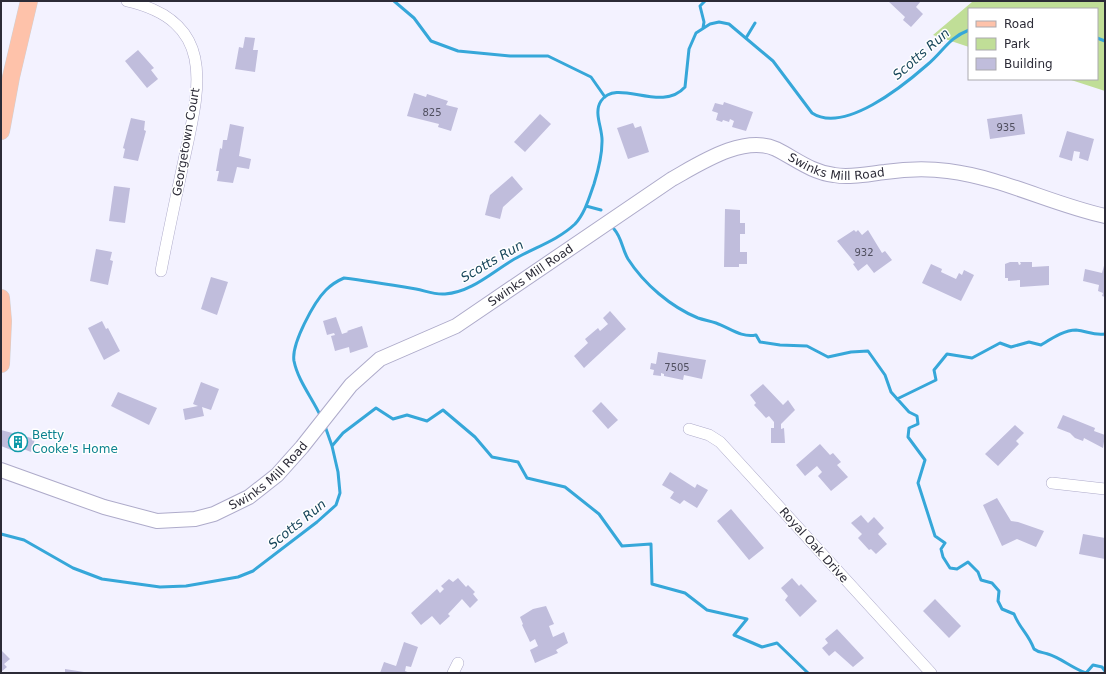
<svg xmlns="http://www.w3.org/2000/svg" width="1106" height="674" viewBox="0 0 1106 674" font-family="'DejaVu Sans',sans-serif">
<rect width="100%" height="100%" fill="#f3f2ff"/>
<path fill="#c0de97" d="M980 1H1105V91L1068 79H1097V9H969V47L933 35 972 2Z"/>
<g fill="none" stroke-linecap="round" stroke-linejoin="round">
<path stroke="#36a7d9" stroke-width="3" d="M394 1 414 18 431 41 458 51 510 56H548L591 77 605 97
M703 28 704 22 700 6 705 1
M746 38 755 23
M1097 38 1105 41
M586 206 601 210
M614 229C622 238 622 249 628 259 644 284 671 307 698 318 704 320 710 321 716 323 730 328 741 338 756 335L760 342 780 345 807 346 828 357 851 352 868 351 885 375 891 392 909 412 917 416 918 424 909 428 908 437 925 460 918 483 935 536 945 543 941 549 943 557 950 568 957 569 968 562 978 572 981 580 992 583 999 591 998 601 1002 609 1014 614C1020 629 1028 633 1034 649 1039 653 1043 652 1048 654 1061 658 1072 668 1086 673L1093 665 1102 667 1105 671
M897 399 936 380 934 370 947 354 972 358 1000 343 1011 347 1029 342 1041 345C1051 339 1064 330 1076 330 1087 331 1094 336 1105 334
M321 417C313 399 298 381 294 361 291 344 314 302 326 290 332 284 337 281 344 278 368 281 392 285 416 289 426 291 435 295 445 294 474 292 496 268 520 256 539 246 559 239 575 224 585 213 589 198 594 184 598 171 602 155 602 142 603 129 593 113 601 101 617 77 661 114 685 87L689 49 696 33 710 24 719 22 729 24 773 61 812 113C844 134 903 86 927 65 943 52 948 38 969 30
M332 446 343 433 376 408 393 419 407 415 427 421 443 410 475 437 492 457 518 462 527 478 565 487 599 514 622 546 651 544 652 584 685 593 707 610 747 619 734 635 762 647 777 643 808 673
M1 534 24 540 73 568 102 579 160 587 186 586 238 577 253 571 317 522 336 505 340 493 338 472 332 446 325 426"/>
</g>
<path fill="#c0bddc" d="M888 1H921L916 7 923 14 911 27 903 20 905 17Z
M245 37 255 38 253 50H258L255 72 235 69 239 47 243 48Z
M138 50 154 68 151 70 158 79 147 88 125 61Z
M414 93 426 97 427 94 448 101 446 105 458 108 451 131 438 127 439 124 407 116Z
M724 102 753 112 746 131 732 127 734 121 730 119 729 122 723 120 722 122 716 120 718 113 712 111 715 103 723 105Z
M540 114 551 124 525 152 514 142Z
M1022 114 1025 134 990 139 987 119Z
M131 118 145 121 144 130 146 131 138 161 123 158 125 149 123 148Z
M633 123 635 128 641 126 649 152 628 159 617 128Z
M230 124 244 127 239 156 251 159 249 169 237 167 233 183 217 181 219 171H216L220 148 222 149 223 140H227Z
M1067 131 1094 139 1088 161 1079 158 1080 152 1074 151 1072 161 1059 157Z
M512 176 523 189 503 207 500 219 485 215 490 195Z
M114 186 130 188 125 223 109 221Z
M725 209 740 210V223H745V234H740V252H747V264H739V267H724Z
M854 230 856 232 858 230 862 235 868 230 882 253 885 251 892 260 874 273 867 264 858 271 853 264 855 263 837 241Z
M96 249 112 252 110 260 113 261 108 285 90 281Z
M1010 262H1018L1019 265 1021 264 1020 262H1032V267L1049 266V285L1020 287V280L1008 281V278H1005V264Z
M1105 262V297L1102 296 1103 293 1098 291 1099 285 1083 281 1085 269 1102 273Z
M931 264 942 269 941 272 956 279 959 273 962 275 964 270 974 275 961 301 922 283Z
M211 277 228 282 217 315 201 309Z
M610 311 626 329 584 368 574 356 588 343 585 339 598 328 600 331 608 324 603 318Z
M336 317 342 334 348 332 347 331 362 326 368 347 350 353 349 347 335 351 331 336 335 335 334 333 327 335 323 321Z
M102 321 106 329 108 328 120 351 104 360 88 328Z
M658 352 706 360 702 379 684 375 683 380 664 376V374L661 373V376L653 375 654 370 650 369 651 363 656 364Z
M201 382 219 389 211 410 202 407 204 416 185 420 183 409 198 406 193 404Z
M763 384 783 405 788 400 795 410 781 424V429L784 428 785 443H771V428H774V422L769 416 766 418 754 405 756 403 750 395Z
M118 392 157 408 149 425 111 406Z
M601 402 618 420 608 429 592 411Z
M1063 415 1095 428 1094 431 1105 435 1103 448 1084 438 1083 441 1075 438 1070 433 1057 428Z
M1015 425 1024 433 1016 441 1019 444 998 466 985 454Z
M1 430 35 439 31 452 16 446 14 451 1 446Z
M820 444 830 455 833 453 841 462 837 465 848 477 831 491 818 476 822 472 817 466 805 476 796 465Z
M670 472 695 488 697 484 708 490 697 508 684 500 680 504 670 498 674 492 662 485Z
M997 498 1011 521 1018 522 1044 531 1036 547 1017 539 1002 546 983 505Z
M731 509 764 548 749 560 717 521Z
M861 515 868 523 874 517 884 528 878 534 887 544 876 554 871 549 869 550 858 538 862 534 851 523Z
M1083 534 1105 538V559L1079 554Z
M458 578 466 587 468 585 475 592 473 594 478 600 470 608 462 599 448 614 450 616 440 625 432 616 421 625 411 613 437 589 440 593 444 589 441 586 449 579 453 582Z
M792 578 799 586 801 584 817 601 800 617 785 600 788 596 781 588Z
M935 599 961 626 949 638 923 611Z
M546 606 554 624 549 626 553 637 564 632 568 643 556 650 558 653 535 663 530 650 538 646 535 639 530 642 522 625 523 624 520 617 533 609Z
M837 629 864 658 853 667 835 651 829 656 822 648 828 643 825 639Z
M404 642 418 647 411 667 406 666 405 671 410 673H380L384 662 396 666Z
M2 651 10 659 4 664 7 667 1 672Z
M65 669 84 672V673H65Z"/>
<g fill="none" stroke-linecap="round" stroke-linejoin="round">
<g stroke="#aeabca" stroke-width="12">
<path id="minor" d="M127 1C219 22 199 90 184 160 176 197 168 234 161 271
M689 429 709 435 720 442 931 673
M1052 483 1105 489
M453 673 458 663"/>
</g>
<g stroke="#aeabca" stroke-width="16">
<g id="tertiary">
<path id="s1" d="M1 470 104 507 157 521 195 519 214 514 249 497 277 475 302 447 351 385 380 359 456 326 672 179C699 164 744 134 776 149 796 159 811 172 834 175 850 178 868 174 885 172 905 169 927 168 948 171 1003 178 1051 204 1105 216"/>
</g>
</g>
<g stroke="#d1d0d3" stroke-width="18">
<path id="primary" d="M1 131 11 77 29 1
M1 298 3 321 1 364"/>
</g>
<use href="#minor" stroke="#fff" stroke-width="11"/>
<use href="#tertiary" stroke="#fff" stroke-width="14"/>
<use href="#primary" stroke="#fec2aa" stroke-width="17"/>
</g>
<defs>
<g id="building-ring" transform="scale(1)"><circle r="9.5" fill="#fff" stroke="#0f9aa8" stroke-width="1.5"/><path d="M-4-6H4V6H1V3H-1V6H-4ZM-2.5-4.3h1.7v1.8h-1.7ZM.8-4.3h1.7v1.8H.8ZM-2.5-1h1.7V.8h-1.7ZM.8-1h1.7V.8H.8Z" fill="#0f9aa8"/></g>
</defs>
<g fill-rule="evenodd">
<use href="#building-ring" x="18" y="442"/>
</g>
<g text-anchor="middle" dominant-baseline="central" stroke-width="3" stroke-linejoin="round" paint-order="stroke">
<g font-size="10" fill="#515060">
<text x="432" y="112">825</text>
<text x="1006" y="127">935</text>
<text x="864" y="252">932</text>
<text x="677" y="367">7505</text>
</g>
<g font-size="12" fill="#2c2b37" stroke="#fff">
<text transform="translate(186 142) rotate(-80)">Georgetown Court</text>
<text stroke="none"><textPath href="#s1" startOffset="973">Swinks Mill Road</textPath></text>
<text stroke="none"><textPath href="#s1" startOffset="625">Swinks Mill Road</textPath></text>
<text stroke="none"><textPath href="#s1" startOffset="289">Swinks Mill Road</textPath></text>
<text transform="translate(814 545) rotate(48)">Royal Oak Drive</text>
</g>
<g font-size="12" fill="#0d838f" stroke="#fff" text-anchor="start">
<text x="32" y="435">Betty<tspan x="32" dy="14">Cooke's Home</tspan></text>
</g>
<g font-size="13" font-style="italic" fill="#18465b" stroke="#fff">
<text transform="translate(921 54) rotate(-41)">Scotts Run</text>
<text transform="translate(492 261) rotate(-30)">Scotts Run</text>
<text transform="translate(297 524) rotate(-39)">Scotts Run</text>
</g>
</g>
<rect width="1106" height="674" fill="none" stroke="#2c2b37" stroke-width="4"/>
<rect x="968" y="8" width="130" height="72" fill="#ffffff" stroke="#abaaaf"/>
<rect x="976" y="21" width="20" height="6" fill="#fec2aa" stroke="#abaaaf"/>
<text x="1004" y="28" font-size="12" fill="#2c2b37">Road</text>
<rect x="976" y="38" width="20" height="12" fill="#c0de97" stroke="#abaaaf"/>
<text x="1004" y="48" font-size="12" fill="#2c2b37">Park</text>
<rect x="976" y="58" width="20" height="12" fill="#c0bddc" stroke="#abaaaf"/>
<text x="1004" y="68" font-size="12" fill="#2c2b37">Building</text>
</svg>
